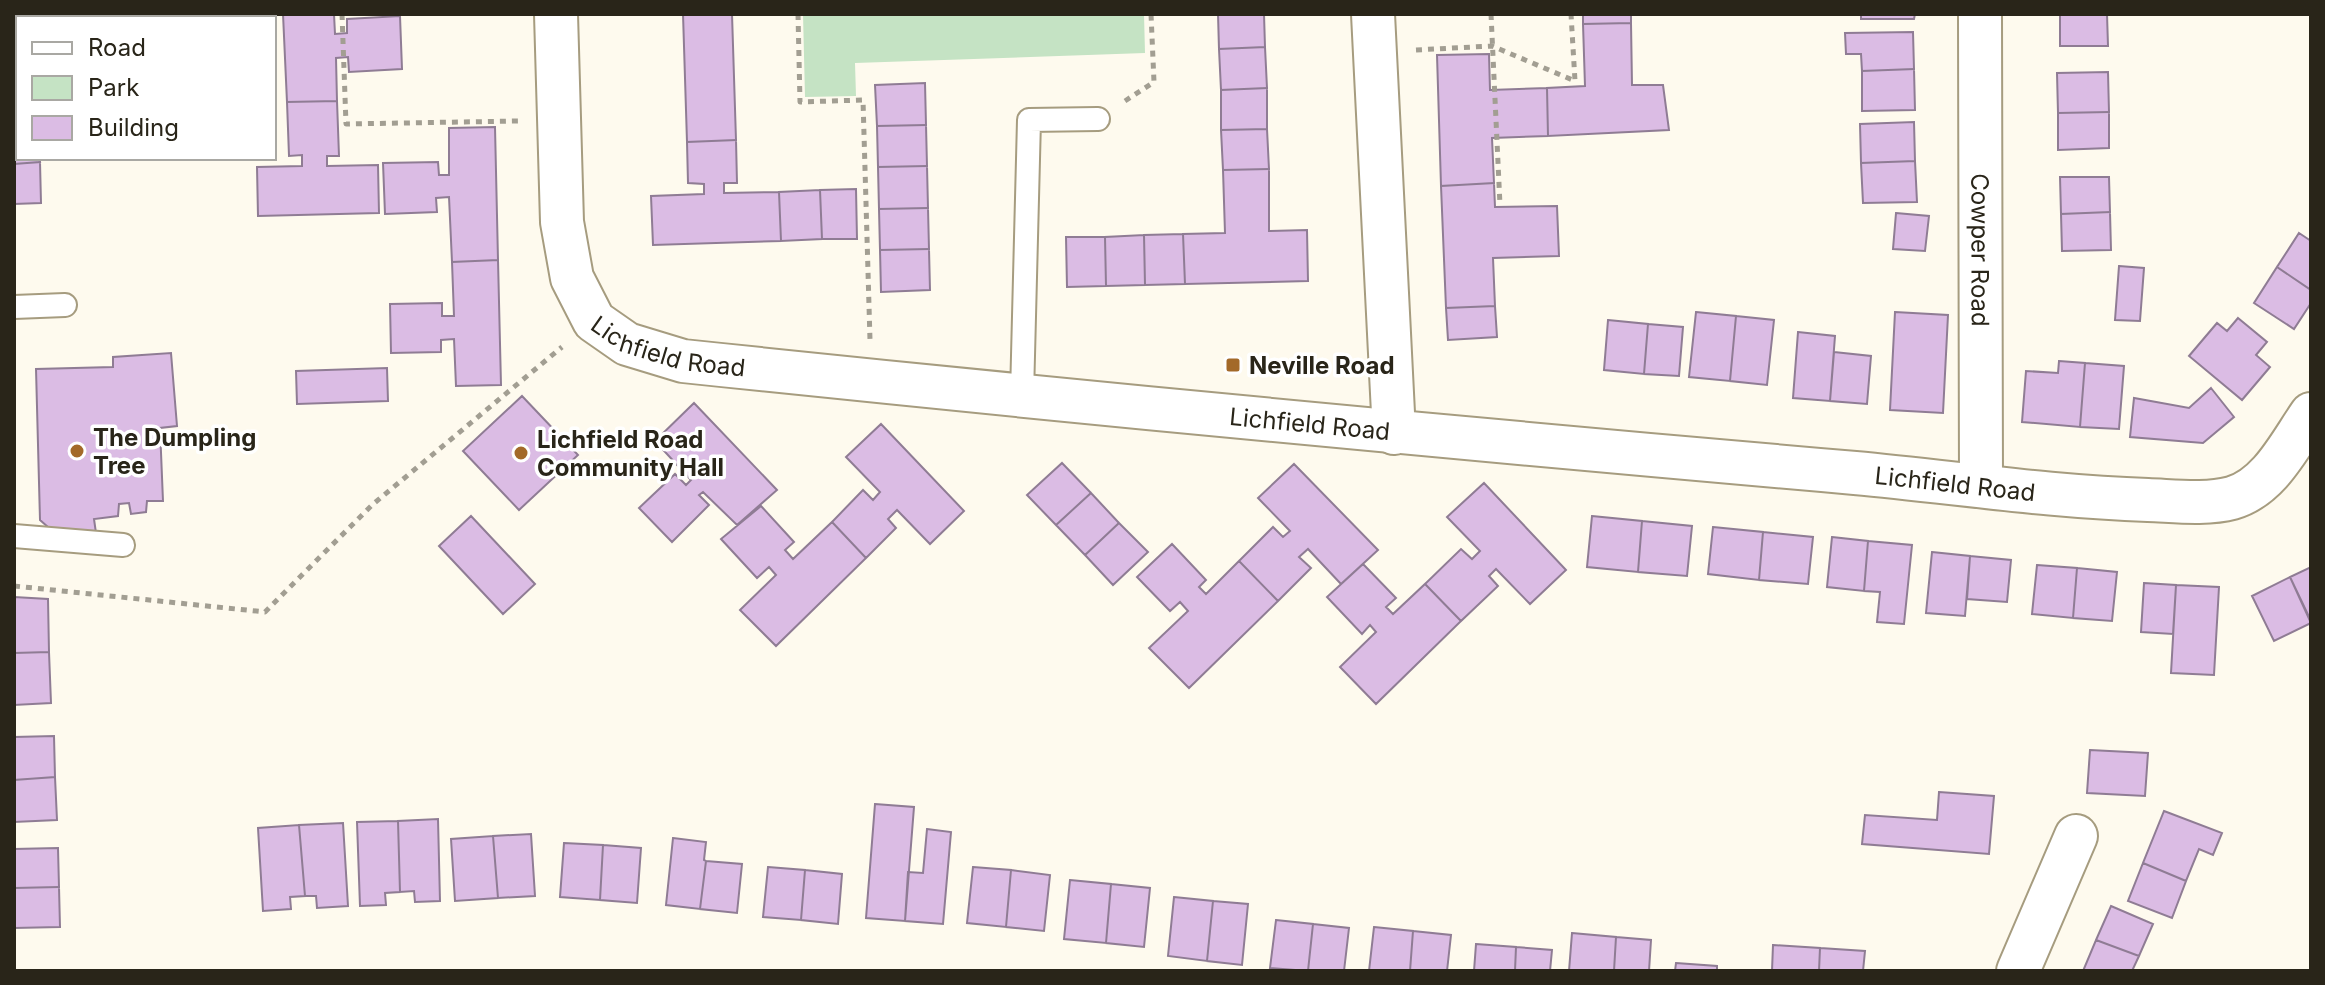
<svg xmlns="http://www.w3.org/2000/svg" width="2325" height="985" viewBox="0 0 2325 985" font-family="Inter,sans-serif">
<rect width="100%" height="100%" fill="#fefaee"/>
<path fill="#c5e3c4" d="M803 14H1144L1145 53 855 63 856 96 805 97Z"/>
<path fill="#dbbce4" stroke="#8f7c94" stroke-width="2" d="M283 14H334L335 34 347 33V19L400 16 402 69 349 72 348 57 336 58 337 101 287 102Z
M683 14H732L736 140 687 142Z
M1218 14H1264L1265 47 1219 49Z
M1583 14H1631V23L1583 24Z
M1861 14H1915L1914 19H1861Z
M2060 14H2107L2108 46H2060Z
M1631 23 1632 85H1663L1669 130 1548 136 1547 88 1585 86 1583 24Z
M1913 32 1914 69 1862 71 1861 54H1846L1845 33Z
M1265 47 1267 88 1221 90 1219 49Z
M1489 54 1490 90 1547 88 1548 136 1492 138 1494 183 1441 186 1437 55Z
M1914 69 1915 110 1862 111V71Z
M2108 72 2109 112 2058 113 2057 73Z
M925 83 926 125 877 126 875 85Z
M1267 88V129L1221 130V90Z
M337 101 339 156H327V166L378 165 379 213 258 216 257 167 302 166V155L289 156 287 102Z
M2109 112V148L2058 150V113Z
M1914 122 1915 161 1861 163 1860 124Z
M926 125 927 166 878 167 877 126Z
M18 126V158H39L40 162 14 164V127Z
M495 127 498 260 452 262 449 197 436 198 437 212 385 214 383 163 438 162 439 175H449V128Z
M1267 129 1269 169 1223 170 1221 130Z
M736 140 737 183H724V193L779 192 781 241 653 245 651 196 704 194V184L688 183 687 142Z
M1915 161 1917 202 1863 203 1861 163Z
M40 162 41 203 14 204V164Z
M927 166 928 208 879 209 878 167Z
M1269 169V231L1307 230 1308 281 1185 284 1183 234 1225 233 1223 170Z
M2060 177H2109L2110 212 2061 214Z
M1494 183 1495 207 1557 206 1559 256 1493 258 1495 306 1446 308 1441 186Z
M856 189 857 239H822L820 190Z
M820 190 822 239 781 241 779 192Z
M928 208 929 249 880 250 879 209Z
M2110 212 2111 250 2062 251 2061 214Z
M1896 213 1929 216 1925 251 1893 249Z
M2299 233 2311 241V290L2277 267Z
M1183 234 1185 284 1145 285 1144 235Z
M1144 235 1145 285 1106 286 1105 237Z
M1066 237H1105L1106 286 1067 287Z
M929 249 930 290 881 292 880 250Z
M498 260 501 385 456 386 454 339 441 340V352L391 353 390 304 442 303V316H454L452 262Z
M2119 266 2144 268 2140 321 2115 320Z
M2277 267 2311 290V303L2294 329 2254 303Z
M1495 306 1497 337 1448 340 1446 308Z
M1696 312 1736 316 1730 381 1689 377Z
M1895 312 1948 315 1943 413 1890 410Z
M1736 316 1774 320 1767 385 1730 381Z
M2238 318 2267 342 2256 355 2270 367 2242 400 2189 356 2217 323 2227 331Z
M1608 320 1648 324 1644 374 1604 370Z
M1648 324 1683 327 1679 376 1644 374Z
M1798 332 1835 336 1830 401 1793 398Z
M1834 352 1871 356 1867 404 1830 401Z
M171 353 177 426 160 428 163 501H147L146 512 131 514 129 503 119 504 118 516 94 519 96 533 57 535 40 520 36 369 113 367V357Z
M2059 361 2085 363 2080 427 2022 422 2026 371 2058 373Z
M2085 363 2124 366 2119 429 2080 427Z
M387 368 388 401 297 404 296 371Z
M2211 388 2234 417 2203 443 2130 437 2134 398 2189 408Z
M522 396 578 455 519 510 463 451Z
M694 403 777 490 737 525 703 492 699 495 709 505 672 542 639 508 675 474 686 485 691 480 655 441Z
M881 424 964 511 930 544 897 510 888 519 896 528 866 558 832 522 863 490 873 500 880 492 846 457Z
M1062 463 1091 493 1056 525 1027 495Z
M1294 464 1378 550 1341 584 1308 549 1299 557 1311 568 1278 601 1239 561 1273 527 1283 537 1290 531 1258 498Z
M1484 483 1566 570 1530 604 1496 569 1489 576 1498 586 1461 621 1425 584 1461 549 1472 559 1480 551 1447 517Z
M1091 493 1119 523 1085 555 1056 525Z
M761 506 794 542 785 550 793 559 832 522 866 558 776 646 740 610 776 575 769 567 757 578 721 539Z
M471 516 535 584 503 614 439 546Z
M1592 516 1642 521 1638 572 1587 567Z
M1642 521 1692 526 1687 576 1638 572Z
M1119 523 1148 552 1113 585 1085 555Z
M1713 527 1763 532 1759 580 1708 574Z
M1763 532 1813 537 1808 584 1759 580Z
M1832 537 1868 541 1864 591 1827 587Z
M1868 541 1912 545 1904 624 1877 622 1880 592 1864 591Z
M1172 544 1206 580 1199 587 1206 594 1239 561 1278 601 1189 688 1149 648 1188 611 1180 602 1170 611 1137 577Z
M1932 552 1970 556 1965 616 1926 613Z
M1970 556 2011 560 2007 602 1967 599Z
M1363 564 1396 598 1386 607 1393 614 1425 584 1461 621 1376 704 1340 667 1376 632 1370 625 1362 634 1327 597Z
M2037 565 2077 568 2073 618 2032 614Z
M2311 567V621L2290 577Z
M2077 568 2117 572 2112 621 2073 618Z
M2290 577 2311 623 2274 641 2252 596Z
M2144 583 2176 585 2173 634 2141 632Z
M2176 585 2219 587 2214 675 2171 673Z
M14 597 48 599 49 652 14 653Z
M49 652 51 703 14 705V653Z
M54 736 55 777 14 780V737Z
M2090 750 2148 753 2145 796 2087 793Z
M55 777 57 820 14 822V780Z
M1939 792 1994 796 1989 854 1862 844 1865 815 1937 820Z
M875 804 914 807 905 921 866 918Z
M2164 811 2222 833 2213 855 2199 849 2186 881 2143 863Z
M438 819 440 901 415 902 414 891 400 892 398 821Z
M398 821 400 892 385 893 386 905 360 906 357 822Z
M343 823 348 906 317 908 316 896H305L299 825Z
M299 825 305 896 290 897 291 909 263 911 258 828Z
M927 829 951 832 943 924 905 921 908 872 923 873Z
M531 834 535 896 498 898 493 836Z
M493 836 498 898 455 901 451 839Z
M673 838 706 842 704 860 706 861 700 909 666 905Z
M564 843 603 845 600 900 560 897Z
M603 845 641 848 637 903 600 900Z
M58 848 59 887 14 888V849Z
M706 861 742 864 737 913 700 909Z
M2143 863 2186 881 2172 918 2128 901Z
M768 867 805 870 801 920 763 917Z
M973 867 1011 870 1006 927 967 923Z
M805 870 842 874 838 924 801 920Z
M1011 870 1050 875 1044 931 1006 927Z
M1070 880 1111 884 1106 943 1064 939Z
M1111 884 1150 888 1144 947 1106 943Z
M59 887 60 927 14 928V888Z
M1174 897 1213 901 1207 961 1168 956Z
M1213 901 1248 904 1242 965 1207 961Z
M2111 906 2153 924 2139 956 2096 940Z
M1276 920 1313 924 1308 971 1270 968Z
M1313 924 1349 928 1344 971H1308Z
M1374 927 1413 931 1410 971H1369Z
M1413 931 1451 935 1447 971H1410Z
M1572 933 1616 937 1614 971H1569Z
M1616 937 1651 940 1649 971H1614Z
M2096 940 2139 956 2132 971H2083Z
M1476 944 1516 947 1515 971H1474Z
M1773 945 1820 948 1819 971H1772Z
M1516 947 1552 950 1550 971H1515Z
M1820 948 1865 951 1863 971H1819Z
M1676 963 1717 966V971H1675Z"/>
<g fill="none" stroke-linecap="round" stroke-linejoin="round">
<g stroke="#a69c7f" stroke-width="26">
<path id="service" d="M14 307 65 305
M1022 395 1029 120 1098 119
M14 536 123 545"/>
</g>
<g stroke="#a69c7f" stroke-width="46">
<g id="minor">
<path id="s1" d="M556 14 562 222 572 278 594 321 627 344 683 361C1073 402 1464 439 1855 473 1953 482 2050 497 2148 500 2175 501 2206 505 2232 498 2270 487 2290 444 2311 414"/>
<path d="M1373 14 1394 433"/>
<path id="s2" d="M1980 14 1981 484"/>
<path d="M2018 971 2076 836"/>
</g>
</g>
<path stroke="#a29e92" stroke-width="5" stroke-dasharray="6 6" stroke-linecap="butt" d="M342 14 346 124 518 121
M798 14 800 102 863 100 870 340
M1491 14 1500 205
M1416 50 1492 46 1575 81 1571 14
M1125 101 1154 82 1151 14
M14 586 265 612 372 505 562 347"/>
<use href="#service" stroke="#fff" stroke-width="22"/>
<use href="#minor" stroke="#fff" stroke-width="42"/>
</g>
<g fill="#a36929" stroke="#fff" stroke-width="3">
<rect x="1225" y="357" width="16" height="16" rx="4"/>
<circle cx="77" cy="451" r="8"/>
<circle cx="521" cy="453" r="8"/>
</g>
<g text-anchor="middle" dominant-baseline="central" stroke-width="7" stroke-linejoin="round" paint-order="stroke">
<g font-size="24" fill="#292519" stroke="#fff">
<text stroke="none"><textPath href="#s2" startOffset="236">Cowper Road</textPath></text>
<text stroke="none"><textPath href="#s1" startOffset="394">Lichfield Road</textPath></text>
<text stroke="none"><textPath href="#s1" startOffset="1042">Lichfield Road</textPath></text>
<text stroke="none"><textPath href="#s1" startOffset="1690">Lichfield Road</textPath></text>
</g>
<g font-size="24" font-weight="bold" fill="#292519" stroke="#fff" text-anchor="start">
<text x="1249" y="365">Neville Road</text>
<text x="93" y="437">The Dumpling<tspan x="93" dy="28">Tree</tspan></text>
<text x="537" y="439">Lichfield Road<tspan x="537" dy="28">Community Hall</tspan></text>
</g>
</g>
<rect width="2325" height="985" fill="none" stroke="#292519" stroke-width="32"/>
<rect x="16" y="16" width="260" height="144" fill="#ffffff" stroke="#a9a8a3" stroke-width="2"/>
<rect x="32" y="42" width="40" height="12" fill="#ffffff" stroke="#a9a8a3" stroke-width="2"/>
<text x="88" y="56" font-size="24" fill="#292519">Road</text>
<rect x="32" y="76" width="40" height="24" fill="#c5e3c4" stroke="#a9a8a3" stroke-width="2"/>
<text x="88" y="96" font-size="24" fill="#292519">Park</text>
<rect x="32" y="116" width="40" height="24" fill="#dbbce4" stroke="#a9a8a3" stroke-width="2"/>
<text x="88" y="136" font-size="24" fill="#292519">Building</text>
</svg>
